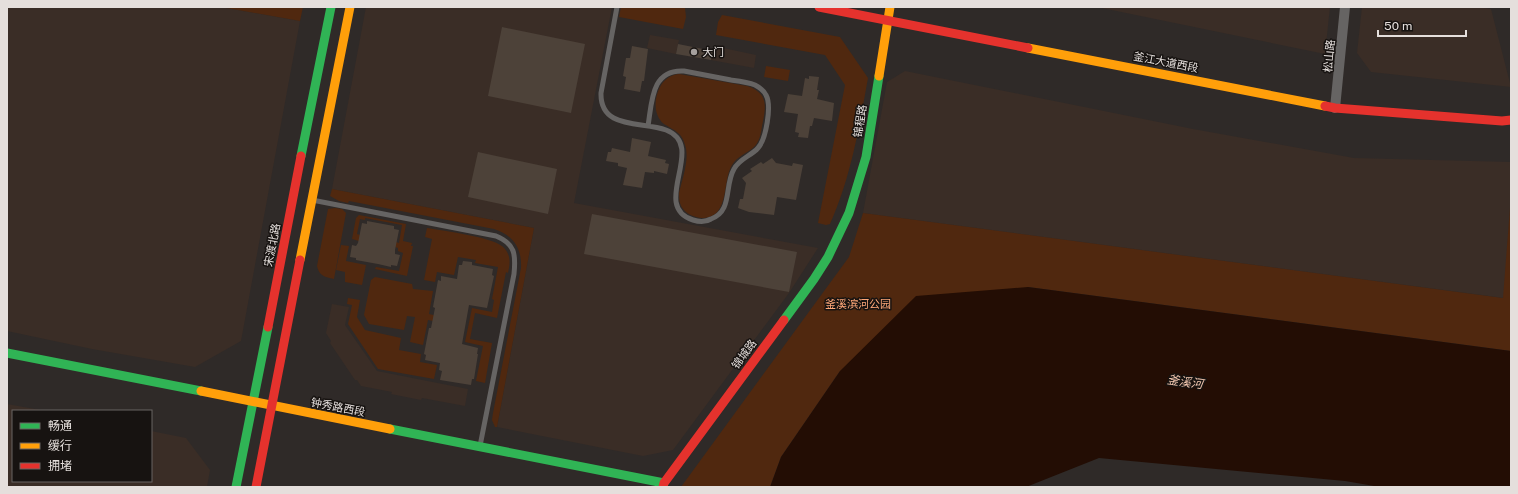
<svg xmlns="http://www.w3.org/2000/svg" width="1518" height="494" viewBox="0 0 1518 494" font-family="'Public Sans','Noto Sans SC',sans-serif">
<rect width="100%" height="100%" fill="#2f2a28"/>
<path fill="#3a2d26" d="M7 7H221L300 21 241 341 195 367 92 349 7 331Z
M366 7H612L574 203 818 248 789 293 673 450 643 456 497 427 534 228 332 189Z
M1097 7H1330L1325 54Z
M1362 7H1478L1491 9 1511 87 1371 72 1357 53Z
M650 35 679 40 676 54 647 48Z
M714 46 756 55 754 68 711 60Z
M905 71 1193 129 1354 158 1511 162V195L1504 298 863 213 887 82Z
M332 304 349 307 345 325 377 371 468 389 465 406 422 398 421 400 391 394 392 392 361 386 357 380H355L330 343 331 341 326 333Z
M7 404 46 411H13V481H151V431L186 438 210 470 207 487H7Z"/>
<path fill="#50280f" d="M221 7H303L300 21Z
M621 7 685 8 686 17 683 29 619 17Z
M722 15 840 37 868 78C859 128 851 177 830 224L826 225 818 223 845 85 825 55 716 35 718 22Z
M766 66 790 70 788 81 764 77Z
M679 74 747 86C769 93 766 107 762 126 761 133 760 140 755 146 748 153 737 156 732 165 722 181 730 216 704 218 698 218 691 216 686 212 680 207 679 201 679 193 682 179 690 159 685 145 682 132 673 130 664 124 653 115 654 98 660 87 664 79 671 75 679 74Z
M332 189 534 228 497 427H495L492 420 493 413 521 268C522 248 513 235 494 229L349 201 348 203 339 201 330 196Z
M1511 195V351L1028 287 840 371 781 457 770 487H681L849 257 863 213 1503 298Z
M335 208 342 209 346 213 334 279C325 277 319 276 317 266L328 209Z
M359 215 406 224 403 241 412 243 411 246H413L407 276 375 269 376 267 399 271 403 253 398 251V248L395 247 396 242 399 243 402 225 365 218V220L360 219 357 234 360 235 359 241 352 239 356 218Z
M427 228C443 231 497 237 505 249 511 256 510 264 508 273L506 272 497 318 475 313 470 339 492 343 485 383 476 381 483 346 465 342 472 308 492 312 494 300 492 299 498 267 475 263 476 260 458 257 454 275 437 272 435 282 424 280 432 239 425 237Z
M341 245 349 246 346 261 366 265 362 285 345 282V272L336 270Z
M375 277 412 284 413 289 433 291 429 314 450 319 449 324 428 320 423 345 410 342 415 317 407 316 404 330 369 324 364 315 371 280Z
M348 298 360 300 357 317 365 330 401 338 399 350 421 354 420 362 437 365 434 379 378 369 348 324 352 305 347 304Z"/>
<path fill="#230d04" d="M1028 287 1511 351V487H1380L1345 481 1099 458 1026 487H770L781 457 840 371 916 296Z"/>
<path fill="#4d4239" d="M502 27 585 44 571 113 488 96Z
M678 44 713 51 711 60 676 54Z
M632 46 648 49 644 81H642L640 92 624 89 626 77 623 76 626 58H630Z
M809 76 819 77 817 90H819L817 99 834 103 832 121 814 118 812 126H810L808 138 798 137 799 133 795 132 798 114 784 112 788 94 802 96 805 78 809 79Z
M632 138 651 142 648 156 666 160 665 163 669 164 667 174 654 171V173L645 172 642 188 623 185 627 168 618 166V163L606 161 608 152H611L612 148 630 152Z
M478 152 557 169 548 214 468 197Z
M772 158 776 163 792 166 793 163 803 165 796 200 777 197 774 215 749 212 738 208 740 199H743L746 183 742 178 752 171 750 169 761 162 763 164Z
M592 214 797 252 789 292 584 254Z
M367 221 394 226V229L399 230 395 250V254L400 255 397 266 391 265V267L378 264 356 260V258L350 257 352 245 356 246 358 243 362 223 367 224Z
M463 261 472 262V265L493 269 492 275 494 276 487 308 469 305 462 344 478 348 477 354H478L474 379H472L471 385 440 380 442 371 439 370 440 363 425 360 426 355 424 354 429 328H431L435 308 433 307 438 280 441 281V276L457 279 459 265H462Z"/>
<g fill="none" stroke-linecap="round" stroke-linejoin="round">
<path stroke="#666463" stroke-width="5" d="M617 7 601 93C600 130 642 121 666 130 708 146 649 206 693 220 699 222 706 222 711 219 733 211 724 186 734 169 739 159 751 156 758 148 766 139 772 106 766 95 764 91 759 87 755 85 748 82 739 81 731 80 716 77 700 74 684 71 651 69 652 102 648 126
M312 200 496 236C515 244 516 254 514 274L480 446"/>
<path stroke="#666463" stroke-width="10" d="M1335 108 1345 7"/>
<path stroke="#30b455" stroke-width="9" d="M301 156 331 7
M784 320 814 279 828 257 849 213 866 157 879 76
M7 353 201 391
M390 429 664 483
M236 487 268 327"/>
<path stroke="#ff9f0a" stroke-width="9" d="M1028 48 1325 106
M879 76 890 7
M300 260 350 7
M201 391 390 429"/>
<path stroke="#e5322d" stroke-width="9" d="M819 7 1028 48
M1325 106 1335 108 1502 121 1511 120
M268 327 301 156
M256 487 300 260
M663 487 664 483 784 320"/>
</g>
<circle fill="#a5a09d" stroke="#171311" stroke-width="1.5" cx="694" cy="52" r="4"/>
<g text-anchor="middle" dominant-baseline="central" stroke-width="3" stroke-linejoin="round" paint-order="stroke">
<g font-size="11" fill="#e5dfdc" stroke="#171311" text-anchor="start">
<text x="702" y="52">大门</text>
</g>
<g font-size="11" fill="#e5dfdc" stroke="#171311">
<text transform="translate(1329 56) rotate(-85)">松山路</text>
<text transform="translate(1166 62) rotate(11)">釜江大道西段</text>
<text transform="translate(860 121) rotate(-81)">锦程路</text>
<text transform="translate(272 245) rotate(-79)">宋渡北路</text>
<text transform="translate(744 354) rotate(-54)">锦城路</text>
<text transform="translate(338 407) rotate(11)">钟秀路西段</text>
</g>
<g font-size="11" fill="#fea778" stroke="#171311">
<text x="858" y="304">釜溪滨河公园</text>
</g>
<g font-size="12" font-style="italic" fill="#f3c7b0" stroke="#171311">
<text transform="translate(1185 382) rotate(8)">釜溪河</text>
</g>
</g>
<rect width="1518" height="494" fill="none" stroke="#e5dfdc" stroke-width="16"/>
<rect x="12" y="410" width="140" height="72" fill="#171311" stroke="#696562"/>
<rect x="20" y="423" width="20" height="6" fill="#30b455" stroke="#696562"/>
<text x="48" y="430" font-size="12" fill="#e5dfdc">畅通</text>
<rect x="20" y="443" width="20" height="6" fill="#ff9f0a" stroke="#696562"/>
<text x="48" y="450" font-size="12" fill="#e5dfdc">缓行</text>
<rect x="20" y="463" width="20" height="6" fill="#e5322d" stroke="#696562"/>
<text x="48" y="470" font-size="12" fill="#e5dfdc">拥堵</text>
<path d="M1378 30v6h88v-6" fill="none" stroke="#e5dfdc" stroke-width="2"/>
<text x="1384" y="30" font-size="12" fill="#e5dfdc" stroke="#171311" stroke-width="3" paint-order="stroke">50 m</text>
</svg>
